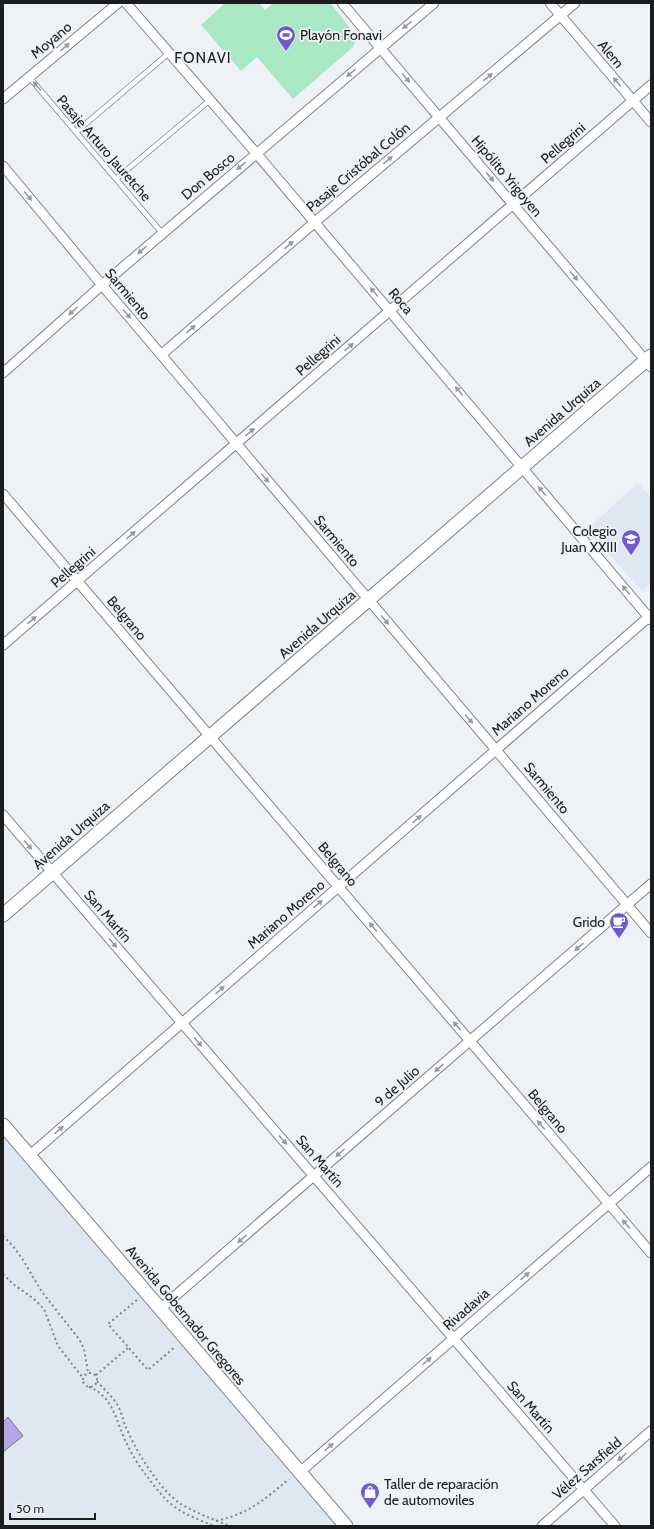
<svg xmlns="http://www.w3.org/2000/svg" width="654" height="1529" viewBox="0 0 654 1529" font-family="Cabin,sans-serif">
<rect width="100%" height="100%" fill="#eef2f7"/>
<path fill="#dfe7f3" d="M638 483 651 497V583L642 591 587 529Z
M3 1125 346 1526H3Z"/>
<path fill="#a8e8c2" d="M225 3H259L265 10 273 3H330L355 34V42L353 47 293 99 257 57 241 71 201 25Z"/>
<path fill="#b5a7e6" stroke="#79787d" d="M8 1417 23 1436 3 1452V1422Z"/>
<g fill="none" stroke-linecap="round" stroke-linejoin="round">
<g stroke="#808388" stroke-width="6">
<path id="lane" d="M29 77 162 233
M76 132 169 53
M116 179 210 100"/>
</g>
<g stroke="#808388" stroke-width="11">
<path id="street" d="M126 3 256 153 651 620
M342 3 651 367
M550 3 651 122
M3 99 118 3
M3 166 102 285 651 933
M161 355 315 222 575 3
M3 373 102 285 434 3
M3 494 651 1253
M3 645 651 85
M3 815 615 1526
M29 1156 651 615
M160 1309 651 884
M300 1472 651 1167
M542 1526 651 1431"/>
</g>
<g stroke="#808388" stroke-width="15">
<path id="secondary" d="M3 915 651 356
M3 1125 346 1526"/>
</g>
<path stroke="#808385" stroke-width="2" stroke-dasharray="2 3" stroke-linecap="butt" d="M3 1236 13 1246 23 1260 42 1292 79 1339 84 1349 88 1372
M3 1274 13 1284 34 1299 44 1309 58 1346 83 1378
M137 1300 108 1324 148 1370 175 1347
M83 1380a7 7 0 1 1 14 0a7 7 0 1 1-14 0Z
M96 1375 128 1348
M97 1381C105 1391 115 1398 120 1410 122 1415 123 1420 125 1425 134 1448 160 1491 181 1504 196 1513 213 1519 229 1526
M89 1387C114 1396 116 1423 127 1444 132 1455 139 1466 146 1475 155 1487 165 1501 178 1509 188 1516 202 1521 214 1526
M216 1521C250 1513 264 1500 289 1479"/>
<use href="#lane" stroke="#fff" stroke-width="4.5"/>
<use href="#street" stroke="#fff" stroke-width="9"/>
<use href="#secondary" stroke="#fff" stroke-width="13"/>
</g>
<defs><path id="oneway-solid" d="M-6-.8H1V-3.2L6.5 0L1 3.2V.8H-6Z"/></defs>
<g fill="#989999">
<use href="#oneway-solid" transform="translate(407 25) rotate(140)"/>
<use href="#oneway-solid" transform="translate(65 47) rotate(-40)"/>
<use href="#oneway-solid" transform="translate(351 73) rotate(140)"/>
<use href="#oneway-solid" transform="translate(488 77) rotate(-40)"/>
<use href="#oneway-solid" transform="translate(406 78) rotate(50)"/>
<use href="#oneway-solid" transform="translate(617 82) rotate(-130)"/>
<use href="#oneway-solid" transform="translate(37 86) rotate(-131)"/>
<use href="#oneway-solid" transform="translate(388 160) rotate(-40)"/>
<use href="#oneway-solid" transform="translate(241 166) rotate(140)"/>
<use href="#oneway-solid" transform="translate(490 177) rotate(50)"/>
<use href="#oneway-solid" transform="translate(28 196) rotate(50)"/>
<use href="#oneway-solid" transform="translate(289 245) rotate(-41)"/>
<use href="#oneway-solid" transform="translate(142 250) rotate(140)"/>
<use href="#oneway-solid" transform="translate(574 276) rotate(50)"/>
<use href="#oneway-solid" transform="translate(374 292) rotate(-130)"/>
<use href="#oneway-solid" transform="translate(73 311) rotate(138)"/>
<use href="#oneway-solid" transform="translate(127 314) rotate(50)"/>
<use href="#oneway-solid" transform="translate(191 329) rotate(-41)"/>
<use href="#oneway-solid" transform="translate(349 347) rotate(-41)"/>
<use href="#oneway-solid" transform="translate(459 391) rotate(-130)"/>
<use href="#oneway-solid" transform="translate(250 432) rotate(-41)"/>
<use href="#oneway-solid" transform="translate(265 478) rotate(50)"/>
<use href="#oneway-solid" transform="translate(542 491) rotate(-130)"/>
<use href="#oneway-solid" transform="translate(131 535) rotate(-41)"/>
<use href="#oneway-solid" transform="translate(626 590) rotate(-130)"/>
<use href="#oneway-solid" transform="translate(32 620) rotate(-41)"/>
<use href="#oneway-solid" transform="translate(385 620) rotate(50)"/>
<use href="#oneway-solid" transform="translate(469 719) rotate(50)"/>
<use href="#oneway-solid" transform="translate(417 819) rotate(-41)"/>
<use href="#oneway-solid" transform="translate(28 845) rotate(49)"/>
<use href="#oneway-solid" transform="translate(318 904) rotate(-41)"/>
<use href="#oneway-solid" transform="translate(373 927) rotate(-131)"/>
<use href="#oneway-solid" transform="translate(113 943) rotate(49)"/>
<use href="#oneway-solid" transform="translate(579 947) rotate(139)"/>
<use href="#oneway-solid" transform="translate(220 990) rotate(-41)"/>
<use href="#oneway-solid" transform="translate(457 1026) rotate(-131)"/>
<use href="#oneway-solid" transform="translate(198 1042) rotate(49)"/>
<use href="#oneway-solid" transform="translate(439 1068) rotate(139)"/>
<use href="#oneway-solid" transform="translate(541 1125) rotate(-130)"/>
<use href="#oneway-solid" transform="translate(59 1130) rotate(-41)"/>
<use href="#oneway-solid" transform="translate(283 1140) rotate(49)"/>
<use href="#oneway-solid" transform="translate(340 1153) rotate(139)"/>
<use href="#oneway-solid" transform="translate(626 1224) rotate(-130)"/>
<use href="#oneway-solid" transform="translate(242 1239) rotate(139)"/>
<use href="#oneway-solid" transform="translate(525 1276) rotate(-41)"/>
<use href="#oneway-solid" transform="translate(427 1361) rotate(-41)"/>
<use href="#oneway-solid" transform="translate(329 1447) rotate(-41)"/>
<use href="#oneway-solid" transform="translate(622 1457) rotate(139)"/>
</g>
<defs>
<g id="stadium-pin" transform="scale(1)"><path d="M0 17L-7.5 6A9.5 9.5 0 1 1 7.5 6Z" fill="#7159d3" stroke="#eef2f7"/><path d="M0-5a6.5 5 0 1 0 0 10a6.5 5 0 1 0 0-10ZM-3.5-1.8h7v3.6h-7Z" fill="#fff"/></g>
<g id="school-pin" transform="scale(1)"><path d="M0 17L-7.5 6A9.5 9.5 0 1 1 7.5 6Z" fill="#7159d3" stroke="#eef2f7"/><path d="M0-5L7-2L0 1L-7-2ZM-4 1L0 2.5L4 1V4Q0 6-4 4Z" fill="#fff"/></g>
<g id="cafe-pin" transform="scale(1)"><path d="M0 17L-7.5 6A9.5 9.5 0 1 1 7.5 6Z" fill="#7159d3" stroke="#eef2f7"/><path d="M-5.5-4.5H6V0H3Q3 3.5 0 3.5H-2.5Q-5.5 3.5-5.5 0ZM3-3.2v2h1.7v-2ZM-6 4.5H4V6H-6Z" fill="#fff"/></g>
<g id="shop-pin" transform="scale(1)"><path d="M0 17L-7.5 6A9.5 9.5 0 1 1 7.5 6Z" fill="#7159d3" stroke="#eef2f7"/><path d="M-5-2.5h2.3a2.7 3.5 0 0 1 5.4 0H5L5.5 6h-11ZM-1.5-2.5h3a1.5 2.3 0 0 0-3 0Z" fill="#fff"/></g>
</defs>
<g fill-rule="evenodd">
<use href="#stadium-pin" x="286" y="35"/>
<use href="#school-pin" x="631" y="539"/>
<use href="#cafe-pin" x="619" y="922"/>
<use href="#shop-pin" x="370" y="1492"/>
</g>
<g text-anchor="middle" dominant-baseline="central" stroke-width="3.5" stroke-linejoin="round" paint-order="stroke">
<g font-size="14" fill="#1a1c1d" stroke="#eef2f7" text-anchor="start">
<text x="300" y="35">Playón Fonavi</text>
<text x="617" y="531" text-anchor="end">Colegio<tspan x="617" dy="16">Juan XXIII</tspan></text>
<text x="605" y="922" text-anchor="end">Grido</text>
<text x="384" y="1484">Taller de reparación<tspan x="384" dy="16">de automoviles</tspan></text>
</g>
<g font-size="14" fill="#1a1c1d" stroke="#eef2f7">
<text transform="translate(51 40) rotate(-40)">Moyano</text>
<text transform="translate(611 54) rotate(50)">Alem</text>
<text transform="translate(563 143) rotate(-41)">Pellegrini</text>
<text transform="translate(104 148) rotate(49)">Pasaje Arturo Jauretche</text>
<text transform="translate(358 167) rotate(-40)">Pasaje Cristóbal Colón</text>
<text transform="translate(208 176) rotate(-40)">Don Bosco</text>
<text transform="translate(507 176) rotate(50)">Hipólito Yrigoyen</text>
<text transform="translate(128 294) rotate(50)">Sarmiento</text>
<text transform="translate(401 301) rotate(50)">Roca</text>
<text transform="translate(318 355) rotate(-41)">Pellegrini</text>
<text transform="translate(562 412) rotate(-41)">Avenida Urquiza</text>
<text transform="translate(337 541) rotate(50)">Sarmiento</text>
<text transform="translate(73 567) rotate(-41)">Pellegrini</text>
<text transform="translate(127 618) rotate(50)">Belgrano</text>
<text transform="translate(317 624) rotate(-41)">Avenida Urquiza</text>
<text transform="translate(530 701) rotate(-41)">Mariano Moreno</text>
<text transform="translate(547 788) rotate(50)">Sarmiento</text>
<text transform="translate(71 835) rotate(-41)">Avenida Urquiza</text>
<text transform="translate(338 864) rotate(50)">Belgrano</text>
<text transform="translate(286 914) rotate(-41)">Mariano Moreno</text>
<text transform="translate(108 916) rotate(49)">San Martín</text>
<text transform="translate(397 1086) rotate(-41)">9 de Julio</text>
<text transform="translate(548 1111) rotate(50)">Belgrano</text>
<text transform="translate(320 1161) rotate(49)">San Martín</text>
<text transform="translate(466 1309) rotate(-41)">Rivadavia</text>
<text transform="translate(186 1315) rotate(50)">Avenida Gobernador Gregores</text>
<text transform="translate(531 1407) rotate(49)">San Martín</text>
<text transform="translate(587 1468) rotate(-41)">Vélez Sarsfield</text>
</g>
<g font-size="15" letter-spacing="1" fill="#1a1c1d" stroke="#eef2f7">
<text x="203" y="58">FONAVI</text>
</g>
</g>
<rect width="654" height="1529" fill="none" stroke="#1a1c1d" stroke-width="8"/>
<path d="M10 1513v6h85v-6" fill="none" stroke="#1a1c1d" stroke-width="2"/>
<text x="16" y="1513" font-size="12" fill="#1a1c1d" stroke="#eef2f7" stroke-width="3" paint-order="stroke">50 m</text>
</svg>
